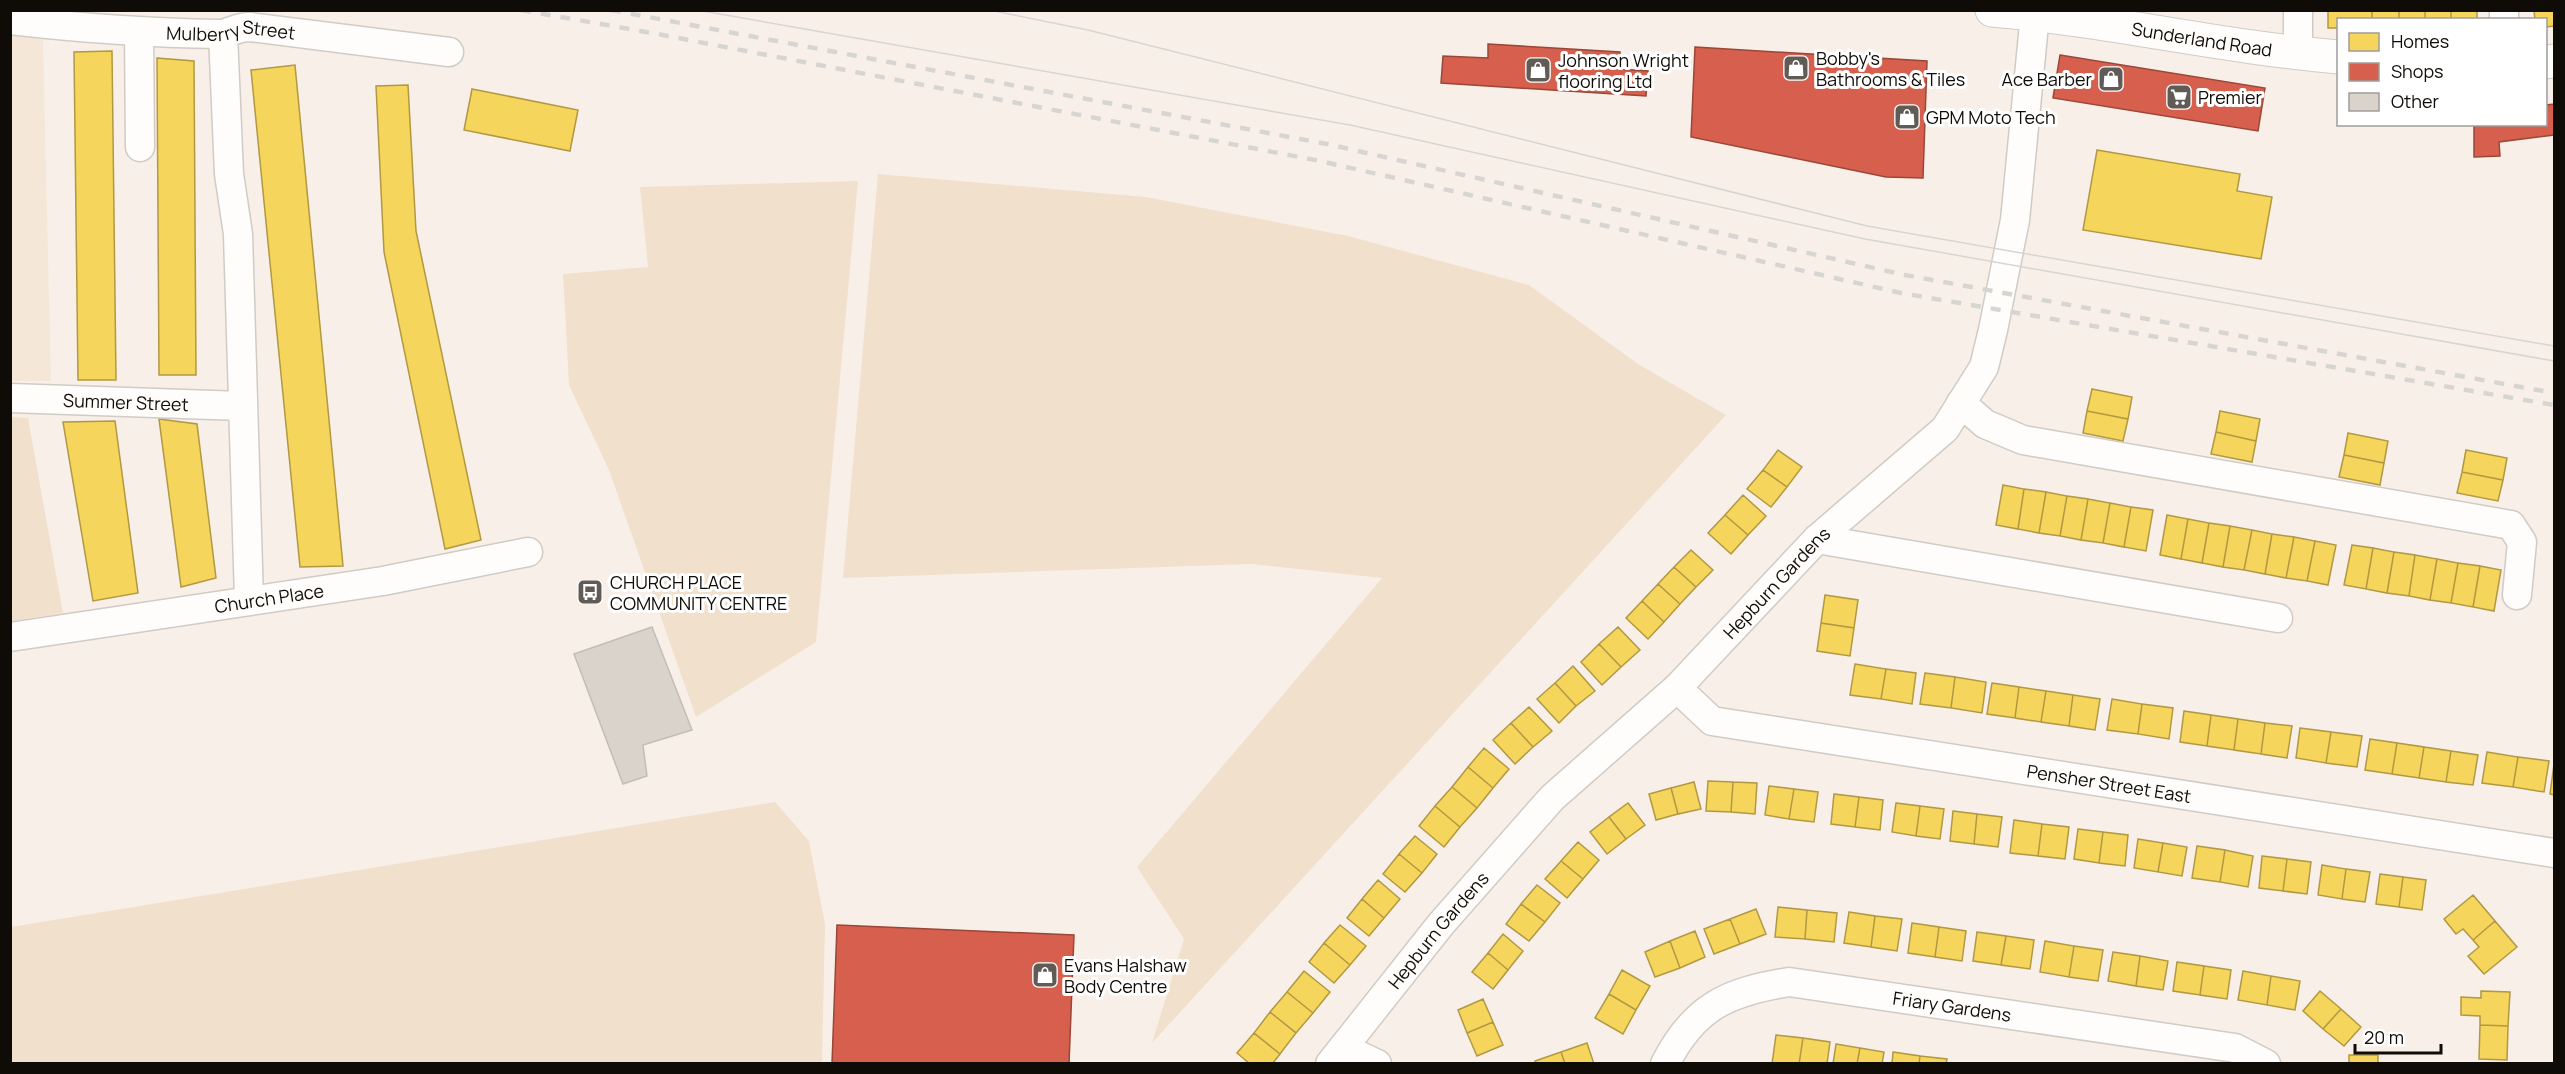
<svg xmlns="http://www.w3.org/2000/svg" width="2565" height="1074" viewBox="0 0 2565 1074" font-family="Manrope,sans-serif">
<rect width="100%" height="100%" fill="#f8f0e8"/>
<path fill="#f5e7d8" d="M11 35 43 39 51 381H11Z"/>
<path fill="#f1e0cc" d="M878 174 1146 197 1348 236 1529 285 1638 364 1726 415 1152 1043 1184 939 1137 867 1382 578 1252 564 843 578Z
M858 181 816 642 696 717 609 470 569 385 563 274 648 267 640 187Z
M11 417 28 418 63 613 11 621Z
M775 802 809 841 825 924 822 1063H11V927Z"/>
<path fill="#f6d55c" stroke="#b19842" stroke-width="1.5" d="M2328 10H2372V20H2338V28H2328Z
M2372 10H2399V20H2372Z
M2399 10H2425V20H2399Z
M2425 10H2451V20H2425Z
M2451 10H2477V20H2451Z
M2534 10H2554V26L2546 27V20H2535Z
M112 51 116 380H78L74 52Z
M157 58 194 61 196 375H159Z
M295 65 343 566 300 567 251 70Z
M408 85 416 231 481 540 445 549 384 252 376 86Z
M472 89 578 110 570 151 464 130Z
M2097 150 2240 174 2237 191 2272 197 2261 259 2083 230Z
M2092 389 2132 397 2128 419 2087 411Z
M2087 411 2128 419 2123 441 2083 433Z
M2220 411 2260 419 2256 441 2216 432Z
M159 419 197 424 216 578 181 587Z
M115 421 138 593 93 601 63 422Z
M2216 432 2256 441 2252 462 2211 454Z
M2348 433 2388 441 2384 463 2344 455Z
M1778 450 1802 467 1787 487 1763 470Z
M2466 450 2507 458 2503 480 2462 472Z
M2344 455 2384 463 2380 485 2339 477Z
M1763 470 1787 487 1771 507 1747 489Z
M2462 472 2503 480 2498 501 2457 493Z
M2003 485 2024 489 2018 529 1996 525Z
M2024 489 2046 492 2039 533 2018 529Z
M2046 492 2067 496 2060 536 2039 533Z
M1743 495 1766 516 1748 535 1725 515Z
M2067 496 2088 499 2081 540 2060 536Z
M2088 499 2110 503 2103 543 2081 540Z
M2110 503 2131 507 2124 547 2103 543Z
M2131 507 2153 510 2146 551 2124 547Z
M1725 515 1748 535 1731 554 1708 533Z
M2167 515 2188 519 2181 559 2160 555Z
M2188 519 2209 523 2202 563 2181 559Z
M2209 523 2230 526 2223 567 2202 563Z
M2230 526 2252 530 2244 570 2223 567Z
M2252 530 2272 534 2265 574 2244 570Z
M2272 534 2294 537 2286 578 2265 574Z
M2294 537 2315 541 2307 581 2286 578Z
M2315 541 2336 545 2328 585 2307 581Z
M2352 545 2373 548 2366 589 2344 585Z
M2373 548 2394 552 2387 593 2366 589Z
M1691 550 1713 570 1696 587 1674 567Z
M2394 552 2415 555 2409 596 2387 593Z
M2415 555 2437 559 2430 600 2409 596Z
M2437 559 2458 563 2451 603 2430 600Z
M2458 563 2480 566 2473 607 2451 603Z
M2480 566 2501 570 2494 611 2473 607Z
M1674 567 1696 587 1680 604 1658 584Z
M1658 584 1680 604 1664 622 1642 601Z
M1825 595 1858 600 1854 628 1821 623Z
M1642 601 1664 622 1648 639 1626 618Z
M1821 623 1854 628 1850 656 1817 651Z
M1618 627 1640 650 1621 667 1599 644Z
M1599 644 1621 667 1602 685 1581 662Z
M1855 664 1886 669 1881 699 1850 695Z
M1573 666 1595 691 1576 706 1555 683Z
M1886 669 1916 673 1912 704 1881 699Z
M1925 673 1955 677 1951 708 1920 704Z
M1955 677 1986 682 1982 713 1951 708Z
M1555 683 1576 706 1559 723 1537 699Z
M1992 683 2019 687 2015 718 1987 714Z
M2019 687 2046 691 2041 722 2015 718Z
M2046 691 2073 695 2069 726 2041 722Z
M2073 695 2100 699 2095 730 2069 726Z
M2112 699 2142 704 2138 734 2107 730Z
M2142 704 2173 708 2169 739 2138 734Z
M1529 707 1552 731 1533 747 1511 723Z
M2184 711 2211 715 2207 746 2180 742Z
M2211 715 2238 719 2234 750 2207 746Z
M2238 719 2265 723 2261 754 2234 750Z
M1511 723 1533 747 1515 764 1493 740Z
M2265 723 2292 726 2287 758 2261 754Z
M2300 728 2331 732 2326 763 2296 758Z
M2331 732 2362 736 2357 767 2326 763Z
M2370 739 2397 743 2392 774 2365 770Z
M2397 743 2424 747 2419 778 2392 774Z
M2424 747 2451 751 2446 782 2419 778Z
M1484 748 1509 769 1493 788 1468 767Z
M2451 751 2478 755 2473 785 2446 782Z
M2487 752 2518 757 2513 787 2482 783Z
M2518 757 2549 761 2544 792 2513 787Z
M2554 764V795L2550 794Z
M1468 767 1493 788 1477 808 1452 787Z
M1708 781 1733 782 1731 812 1706 811Z
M1694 782 1701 809 1678 814 1671 788Z
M1733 782 1757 783 1755 814 1731 812Z
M1769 786 1794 789 1789 819 1765 815Z
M1452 787 1477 808 1460 827 1435 806Z
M1671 788 1678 814 1656 820 1649 794Z
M1794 789 1818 792 1814 822 1789 819Z
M1834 794 1859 797 1855 827 1831 824Z
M1859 797 1883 800 1880 830 1855 827Z
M1628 803 1645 825 1626 839 1609 817Z
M1896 803 1920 806 1916 836 1892 832Z
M1435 806 1460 827 1444 847 1419 826Z
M1920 806 1944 809 1940 839 1916 836Z
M1953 811 1977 814 1974 844 1950 841Z
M1977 814 2002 817 1998 847 1974 844Z
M1609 817 1626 839 1607 854 1590 832Z
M2014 820 2042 824 2038 856 2010 853Z
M2042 824 2069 827 2065 859 2038 856Z
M2078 829 2103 832 2099 863 2074 859Z
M2103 832 2128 835 2125 866 2099 863Z
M1415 836 1437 854 1422 873 1399 854Z
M2138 839 2163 843 2158 872 2134 868Z
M1578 842 1599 860 1583 879 1561 861Z
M2163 843 2187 847 2182 876 2158 872Z
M2197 846 2225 850 2220 882 2192 878Z
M2225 850 2253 856 2248 887 2220 882Z
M1399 854 1422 873 1405 892 1383 874Z
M2262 856 2287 859 2283 891 2259 888Z
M2287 859 2311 862 2307 894 2283 891Z
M1561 861 1583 879 1567 898 1545 879Z
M2322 865 2346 869 2342 899 2318 895Z
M2346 869 2370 872 2365 902 2342 899Z
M2380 874 2403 877 2399 907 2376 904Z
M2403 877 2426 880 2422 910 2399 907Z
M1378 880 1400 899 1384 918 1362 899Z
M1537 885 1560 903 1545 922 1521 904Z
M2473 895 2495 921 2473 940 2463 929 2456 934 2444 919Z
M1362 899 1384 918 1369 936 1347 918Z
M1521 904 1545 922 1529 941 1506 924Z
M1778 907 1807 910 1805 939 1775 937Z
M1756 909 1766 934 1740 944 1730 919Z
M1807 910 1837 913 1834 942 1805 939Z
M1849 912 1875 916 1871 947 1844 943Z
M1875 916 1902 919 1897 951 1871 947Z
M1730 919 1740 944 1714 954 1704 929Z
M2495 921 2517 947 2484 974 2468 956 2479 947 2473 940Z
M1912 923 1939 927 1935 957 1908 953Z
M1340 925 1366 946 1350 965 1324 943Z
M1939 927 1966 931 1962 961 1935 957Z
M1695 931 1705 957 1680 968 1670 941Z
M1977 932 2006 936 2001 965 1973 961Z
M1503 934 1523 951 1508 970 1488 953Z
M2006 936 2034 940 2030 969 2001 965Z
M1670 941 1680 968 1655 977 1645 952Z
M2045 941 2074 946 2069 977 2040 972Z
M1324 943 1350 965 1334 983 1309 962Z
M2074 946 2103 950 2098 981 2069 977Z
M2113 952 2140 956 2136 986 2108 981Z
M1488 953 1508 970 1493 989 1472 972Z
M2140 956 2168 961 2163 990 2136 986Z
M2177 962 2204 966 2200 995 2173 991Z
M2204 966 2231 970 2227 999 2200 995Z
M1622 970 1650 986 1636 1010 1609 994Z
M1304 971 1330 992 1313 1013 1287 992Z
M2243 971 2271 976 2267 1005 2238 1000Z
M2271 976 2300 981 2295 1010 2267 1005Z
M2320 991 2341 1009 2323 1029 2303 1011Z
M2481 991 2510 992 2508 1026 2480 1025V1016L2461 1015V997L2481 998Z
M1287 992 1313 1013 1296 1033 1270 1012Z
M1609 994 1636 1010 1623 1034 1595 1018Z
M1483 999 1493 1022 1467 1033 1458 1010Z
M2341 1009 2361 1027 2344 1046 2323 1029Z
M1270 1012 1296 1033 1280 1054 1254 1033Z
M1493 1022 1503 1045 1477 1056 1467 1033Z
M2480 1025 2508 1026 2507 1060 2479 1059Z
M1254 1033 1280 1054 1272 1064H1250L1237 1053Z
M1776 1035 1803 1038 1799 1064H1772Z
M1803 1038 1830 1042 1827 1064H1799Z
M1587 1043 1594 1064H1565L1561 1052Z
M1836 1044 1860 1048 1857 1064H1833Z
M1860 1048 1884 1052 1882 1064H1857Z
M1561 1052 1565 1064H1536L1535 1061Z
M1893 1052 1920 1056 1919 1064H1892Z
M2349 1055H2378V1064H2349Z
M1920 1056 1947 1059 1946 1064H1919Z"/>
<path fill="#d6604d" stroke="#9a4638" stroke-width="1.5" d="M1488 44 1620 52 1619 69 1648 71 1646 96 1441 83 1443 56 1488 58Z
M1695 47 1927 61 1923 178 1886 177 1691 137Z
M2060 55 2265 88 2258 131 2053 98Z
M2554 104V135L2499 142 2500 156 2474 157V124H2546V105Z
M837 925 1074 935 1069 1064H832Z"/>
<path fill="#d9d3cc" stroke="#c3bdb7" stroke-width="1.5" d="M652 627 692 730 643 745 647 776 623 784 574 654Z"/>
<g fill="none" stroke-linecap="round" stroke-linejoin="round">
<g stroke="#d1cbc5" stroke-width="31">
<g id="minor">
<path d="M2298 10V54"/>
<path d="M2504 10V20"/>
<path id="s1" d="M10 20C80 28 149 33 219 34 230 34 238 26 250 27L449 52"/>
<path d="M139 32 140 147"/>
<path d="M223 34 229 174 238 234 249 600"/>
<path id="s2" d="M10 398 242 406"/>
<path d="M1961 403 1985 424 2023 440 2511 525 2522 542 2517 595"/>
<path d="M1817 539 2278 618"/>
<path id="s3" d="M10 637 383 581 528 552"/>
<path id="s4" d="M1677 688 1712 721 2554 853"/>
<path d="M1343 1048 1377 1064"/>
<path id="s5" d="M1330 1064 1441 924 1552 798 1677 688 1817 539 1945 429 1984 367 1993 330 2015 220 2035 14"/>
<path id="s6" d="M1665 1064C1694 1007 1727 992 1789 982L2235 1048 2266 1064"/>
</g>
</g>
<g stroke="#d1cbc5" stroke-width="35">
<g id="secondary">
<path id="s7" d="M1992 10C2108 20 2222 47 2338 57"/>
<path d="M2546 62 2554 61"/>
</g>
</g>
<use href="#minor" stroke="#fefdfc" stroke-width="28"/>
<use href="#secondary" stroke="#fefdfc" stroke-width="33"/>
<path stroke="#d7d5d2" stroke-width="1.5" d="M697 10 1350 125 1865 239 2554 361
M989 10 1088 30 1867 226 2554 346"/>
<path stroke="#d7d5d2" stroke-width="4.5" stroke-dasharray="10 10" stroke-linecap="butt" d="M521 10 652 33 1320 161 1901 293 2554 405
M611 10 1327 144 1905 275 2554 393"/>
</g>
<defs>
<g id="shop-square" transform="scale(1.35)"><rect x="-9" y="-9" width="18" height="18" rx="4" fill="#615b55" stroke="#fff"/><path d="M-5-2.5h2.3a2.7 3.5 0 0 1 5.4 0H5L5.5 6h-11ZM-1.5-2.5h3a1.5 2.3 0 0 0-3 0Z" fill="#fff"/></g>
<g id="supermarket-square" transform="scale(1.35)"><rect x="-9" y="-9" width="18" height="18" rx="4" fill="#615b55" stroke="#fff"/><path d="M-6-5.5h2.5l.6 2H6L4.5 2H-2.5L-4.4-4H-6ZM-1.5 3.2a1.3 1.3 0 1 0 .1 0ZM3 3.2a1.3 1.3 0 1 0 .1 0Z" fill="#fff"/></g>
<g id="bus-square" transform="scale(1.35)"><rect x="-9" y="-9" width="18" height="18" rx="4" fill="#615b55" stroke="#fff"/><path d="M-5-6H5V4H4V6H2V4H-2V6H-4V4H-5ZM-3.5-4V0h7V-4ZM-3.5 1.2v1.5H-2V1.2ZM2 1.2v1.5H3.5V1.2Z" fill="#fff"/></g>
</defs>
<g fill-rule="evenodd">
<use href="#shop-square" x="1796" y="68"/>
<use href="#shop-square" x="1538" y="70"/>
<use href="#shop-square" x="2111" y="79"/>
<use href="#supermarket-square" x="2179" y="97"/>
<use href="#shop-square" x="1907" y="117"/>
<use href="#bus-square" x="590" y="592"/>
<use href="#shop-square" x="1045" y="975"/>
</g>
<g text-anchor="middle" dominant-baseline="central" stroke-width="6" stroke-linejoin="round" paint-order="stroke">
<g font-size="18" fill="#0f0b06" stroke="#fff">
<text stroke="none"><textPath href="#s1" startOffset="222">Mulberry Street</textPath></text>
<text stroke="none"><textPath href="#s7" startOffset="212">Sunderland Road</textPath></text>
<text stroke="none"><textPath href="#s2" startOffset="116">Summer Street</textPath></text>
<text stroke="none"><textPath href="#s5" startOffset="658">Hepburn Gardens</textPath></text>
<text stroke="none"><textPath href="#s3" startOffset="262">Church Place</textPath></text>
<text stroke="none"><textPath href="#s4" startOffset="450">Pensher Street East</textPath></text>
<text stroke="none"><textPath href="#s5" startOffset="172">Hepburn Gardens</textPath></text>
<text stroke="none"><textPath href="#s6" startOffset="321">Friary Gardens</textPath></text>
</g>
<g font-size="18" fill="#0f0b06" stroke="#fff" text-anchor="start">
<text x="1816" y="58">Bobby's<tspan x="1816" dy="21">Bathrooms &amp; Tiles</tspan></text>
<text x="1558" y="60">Johnson Wright<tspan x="1558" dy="21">flooring Ltd</tspan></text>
<text x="2092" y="79" text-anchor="end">Ace Barber</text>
<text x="2198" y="97">Premier</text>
<text x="1926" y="117">GPM Moto Tech</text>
<text x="610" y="582">CHURCH PLACE<tspan x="610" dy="21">COMMUNITY CENTRE</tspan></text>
<text x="1064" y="965">Evans Halshaw<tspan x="1064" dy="21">Body Centre</tspan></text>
</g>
</g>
<rect width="2565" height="1074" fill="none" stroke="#0f0b06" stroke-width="24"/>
<rect x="2337" y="18" width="210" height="108" fill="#ffffff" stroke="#9f9d9b" stroke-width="1.5"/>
<rect x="2349" y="33" width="30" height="18" fill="#f6d55c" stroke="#9f9d9b" stroke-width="1.5"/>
<text x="2391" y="48" font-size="18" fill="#0f0b06">Homes</text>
<rect x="2349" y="63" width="30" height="18" fill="#d6604d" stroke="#9f9d9b" stroke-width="1.5"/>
<text x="2391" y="78" font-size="18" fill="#0f0b06">Shops</text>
<rect x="2349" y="93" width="30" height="18" fill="#d9d3cc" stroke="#9f9d9b" stroke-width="1.5"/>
<text x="2391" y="108" font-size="18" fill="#0f0b06">Other</text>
<path d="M2355 1044v9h86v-9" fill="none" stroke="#0f0b06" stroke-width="3"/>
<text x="2364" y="1044" font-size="18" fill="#0f0b06" stroke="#ffffff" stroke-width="4.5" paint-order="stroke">20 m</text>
</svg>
